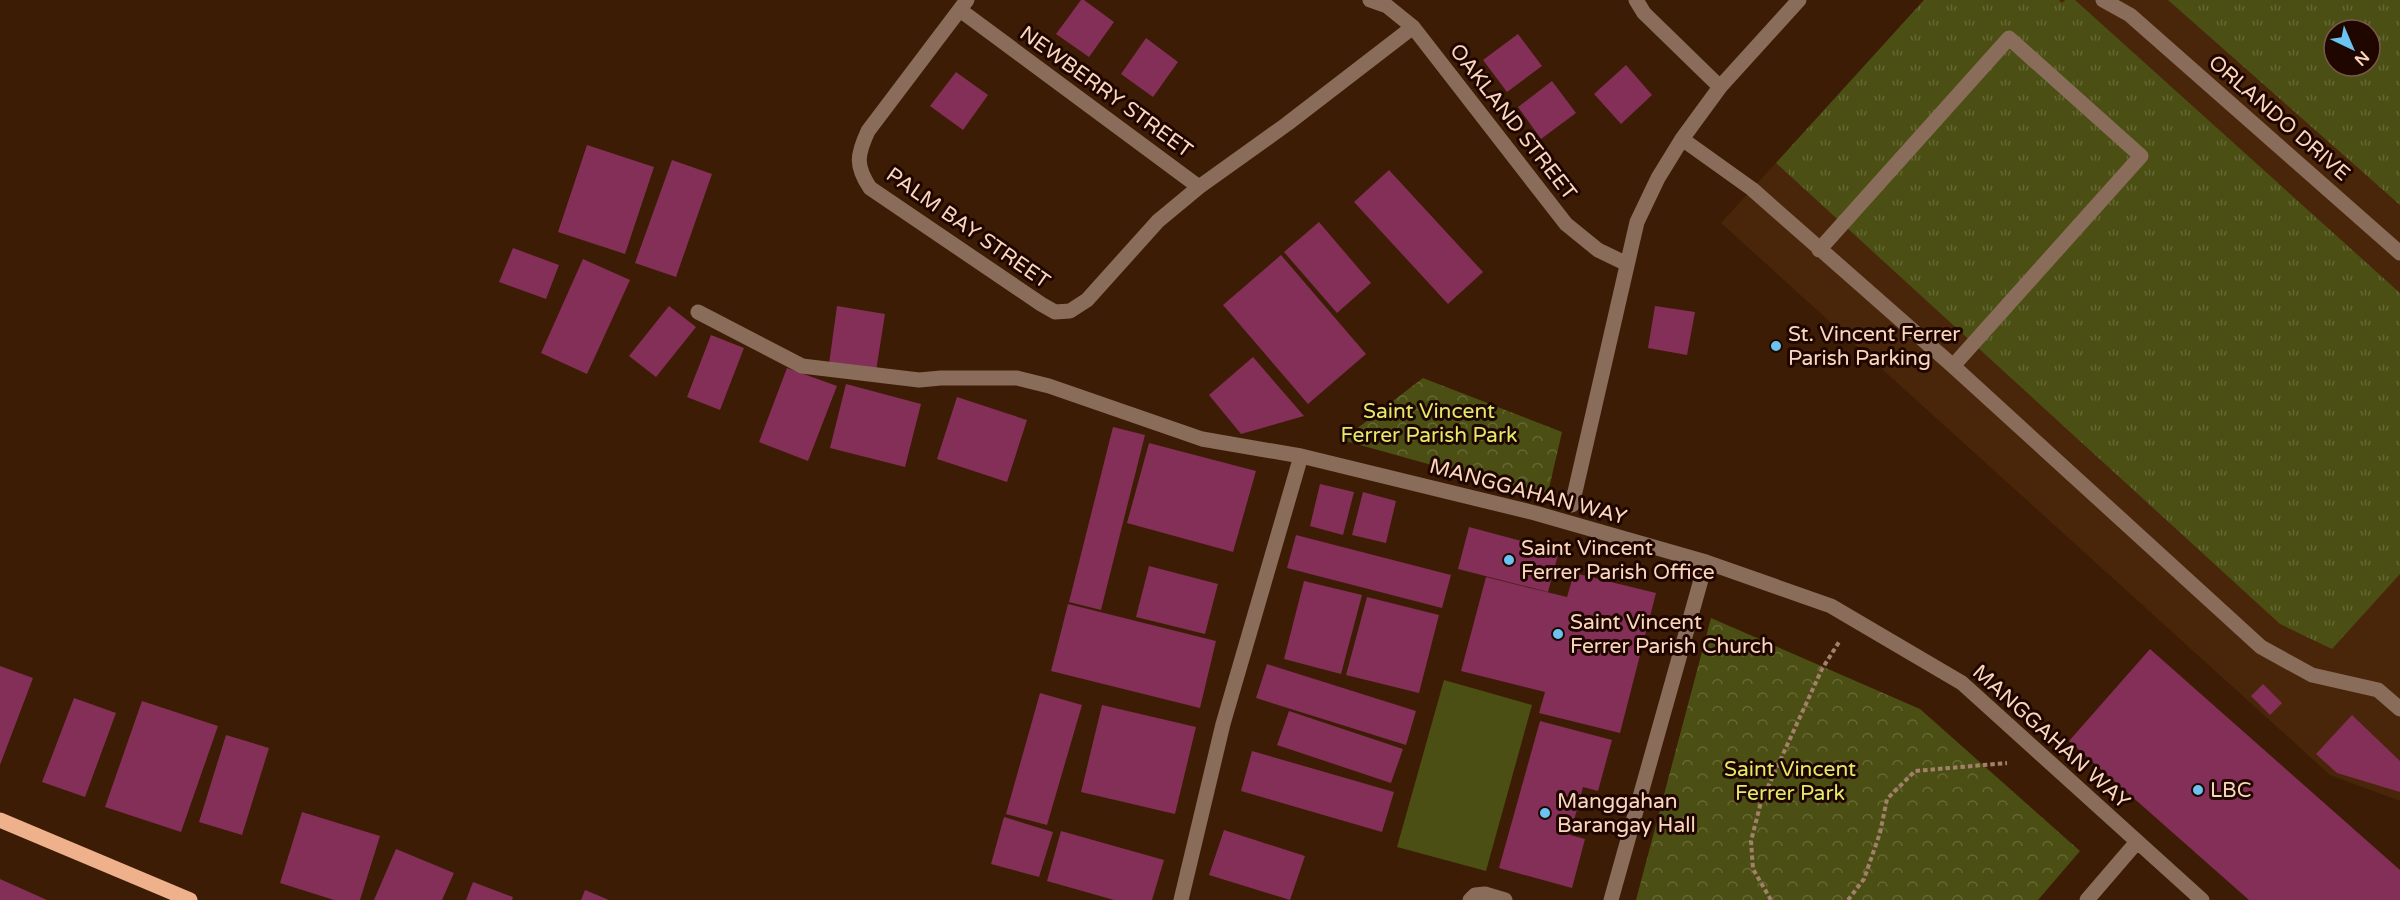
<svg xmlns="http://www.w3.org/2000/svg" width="2400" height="900" viewBox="0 0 2400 900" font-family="'Varela Round',sans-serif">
<defs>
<pattern id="grass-tufts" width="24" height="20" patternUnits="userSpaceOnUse" patternTransform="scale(1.5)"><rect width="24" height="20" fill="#4b4f14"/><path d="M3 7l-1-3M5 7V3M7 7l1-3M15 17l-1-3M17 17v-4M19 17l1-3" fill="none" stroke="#666834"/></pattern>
<pattern id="park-crowns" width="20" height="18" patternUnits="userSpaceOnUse" patternTransform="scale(1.5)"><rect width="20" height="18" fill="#4b4f14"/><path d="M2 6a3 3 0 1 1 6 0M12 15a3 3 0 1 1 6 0" fill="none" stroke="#666834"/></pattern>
</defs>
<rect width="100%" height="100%" fill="#3c1c04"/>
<path fill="#49250a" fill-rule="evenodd" d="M1924 0H2400V801L2330 775 1721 223ZM2334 30H2370V66H2334Z"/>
<path fill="url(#grass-tufts)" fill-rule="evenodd" d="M1924 0H2059L2062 3 2065 0H2075L2400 293V574L2332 649 2280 624 1776 163Z
M2168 0H2400V205ZM2334 30H2370V66H2334Z"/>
<path fill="url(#park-crowns)" d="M1423 378 1562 432 1547 497 1342 440Z
M1711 618 1920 709 2080 851 2038 900H1636Z"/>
<path fill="#4b4f14" d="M1444 680 1532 705 1486 871 1397 847Z"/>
<path fill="#832f58" d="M1081 0H1084L1114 22 1089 57 1056 34Z
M1518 34 1542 66 1507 92 1483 60Z
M1146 38 1178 62 1153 97 1121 74Z
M1626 65 1652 95 1621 124 1594 94Z
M956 72 988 95 963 130 930 106Z
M1552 81 1576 113 1541 139 1518 107Z
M587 145 654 167 625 254 558 232Z
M672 160 712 174 676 277 635 263Z
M1389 170 1483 272 1448 304 1354 202Z
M1319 222 1371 283 1337 313 1284 252Z
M513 248 559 265 546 299 499 282Z
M1281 255 1366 354 1308 404 1223 305Z
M583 259 630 280 587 374 541 353Z
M669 306 696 327 656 377 629 356Z
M837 306 885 314 876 371 829 364Z
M1655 306 1695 312 1687 355 1648 348Z
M711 335 744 348 720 410 687 397Z
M1253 357 1304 416 1241 434 1209 395Z
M787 368 837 386 808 461 759 442Z
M846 384 921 404 905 467 830 448Z
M957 397 1027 420 1007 482 937 459Z
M1113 427 1145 435 1101 610 1069 602Z
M1149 443 1256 471 1233 552 1127 523Z
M1320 484 1354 492 1343 535 1310 526Z
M1363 492 1396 501 1386 543 1352 535Z
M1469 527 1559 551 1548 592 1458 569Z
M1296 535 1451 575 1442 608 1287 568Z
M1149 566 1218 584 1205 634 1136 617Z
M1574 573 1656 593 1620 733 1539 713 1545 692 1461 671 1486 577 1567 597Z
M1304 581 1362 595 1341 674 1284 659Z
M1367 597 1439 615 1419 693 1346 675Z
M1068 604 1216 641 1200 708 1051 671Z
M2150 649 2400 870V900H2249L2069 741Z
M1267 664 1416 711 1406 745 1256 698Z
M0 666 33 678 0 765Z
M2263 684 2282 703 2270 715 2251 696Z
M1040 693 1082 705 1047 825 1006 814Z
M74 698 116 713 85 797 42 782Z
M142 701 218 726 181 832 105 807Z
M1102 705 1196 727 1175 814 1081 792Z
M1289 711 1403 749 1391 783 1277 745Z
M2352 715 2400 761V792L2337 773 2316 754Z
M1540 721 1612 740 1598 791 1583 787 1570 835 1585 839 1572 888 1499 868Z
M226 735 269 748 242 835 199 822Z
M1252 751 1394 792 1382 832 1241 791Z
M302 812 380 836 360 900H334L280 883Z
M1004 817 1053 832 1039 877 991 864Z
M1224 830 1305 856 1290 900 1209 875Z
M1061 831 1164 860 1152 900H1114L1047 881Z
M396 849 454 873 442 900H374Z
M0 879 47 900H0Z
M473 882 513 897 512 900H466Z
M585 890 609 900H581Z"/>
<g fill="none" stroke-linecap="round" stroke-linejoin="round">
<path stroke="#a38069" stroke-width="4" stroke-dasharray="4.5 3" stroke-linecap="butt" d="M1771 900 1753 869 1751 841 1761 802 1822 669 1839 642
M1848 900 1864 879 1880 833 1887 799 1915 771 2007 763"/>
<path stroke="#896c5a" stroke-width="15" d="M967 0 868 131C857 155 855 165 870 188L1041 304 1055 312 1070 311 1087 300 1158 221 1199 187 1287 124 1413 27
M1370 0 1387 6 1413 27 1566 224 1598 250 1627 264
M1636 0 1644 13 1720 87
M2103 0 2130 15 2400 253
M960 10 1199 187
M1682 139 1752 189 1953 366 2261 647 2312 675 2378 690 2400 709
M1819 250 2009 38 2141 156 1953 366
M698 312 802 366 919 380 941 378H1017L1049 386 1202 439 1301 456 1535 513 1706 562 1831 606 1962 683 2202 900
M1572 505 1637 222 1658 178 1682 139 1720 87 1799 0
M1181 900 1223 724 1301 456
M1470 900 1475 895 1485 894 1505 900
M1611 900 1706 562
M2087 900 2136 843"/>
<path stroke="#eeb18c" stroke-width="15" d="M0 820 190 900"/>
</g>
<g fill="#6ac3f1" stroke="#1f0700" stroke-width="2">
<circle cx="1776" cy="346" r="6"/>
<circle cx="1509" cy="560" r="6"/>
<circle cx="1558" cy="634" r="6"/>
<circle cx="2198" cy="790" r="6"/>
<circle cx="1545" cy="813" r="6"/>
</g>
<g text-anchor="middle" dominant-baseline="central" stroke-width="6" stroke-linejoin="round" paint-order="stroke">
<g font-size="21" fill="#fcd7c0" stroke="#1f0700">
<text transform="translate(1106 92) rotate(36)">NEWBERRY STREET</text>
<text transform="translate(2279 118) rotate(41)">ORLANDO DRIVE</text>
<text transform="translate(1513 122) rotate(52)">OAKLAND STREET</text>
<text transform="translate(968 228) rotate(35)">PALM BAY STREET</text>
<text transform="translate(1528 492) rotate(15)">MANGGAHAN WAY</text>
<text transform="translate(2051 737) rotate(42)">MANGGAHAN WAY</text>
</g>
<g font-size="21" fill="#fcd7c0" stroke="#1f0700" text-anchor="start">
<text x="1788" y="334">St. Vincent Ferrer<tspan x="1788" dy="24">Parish Parking</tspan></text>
<text x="1521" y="548">Saint Vincent<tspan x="1521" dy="24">Ferrer Parish Office</tspan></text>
<text x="1570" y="622">Saint Vincent<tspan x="1570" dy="24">Ferrer Parish Church</tspan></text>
<text x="2210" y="790">LBC</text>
<text x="1557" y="801">Manggahan<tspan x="1557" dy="24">Barangay Hall</tspan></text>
</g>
<g font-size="21" fill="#e2ec6a" stroke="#1f0700">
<text x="1429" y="411">Saint Vincent<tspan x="1429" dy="24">Ferrer Parish Park</tspan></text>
<text x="1790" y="769">Saint Vincent<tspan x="1790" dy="24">Ferrer Park</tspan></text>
</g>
</g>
<g transform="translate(2352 48) rotate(136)"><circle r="28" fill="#1f0700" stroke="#775a4d" stroke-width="1.5"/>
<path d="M0-4.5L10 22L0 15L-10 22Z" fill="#6ac3f1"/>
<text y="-9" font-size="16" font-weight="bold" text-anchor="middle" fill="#fcd7c0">N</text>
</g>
</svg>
